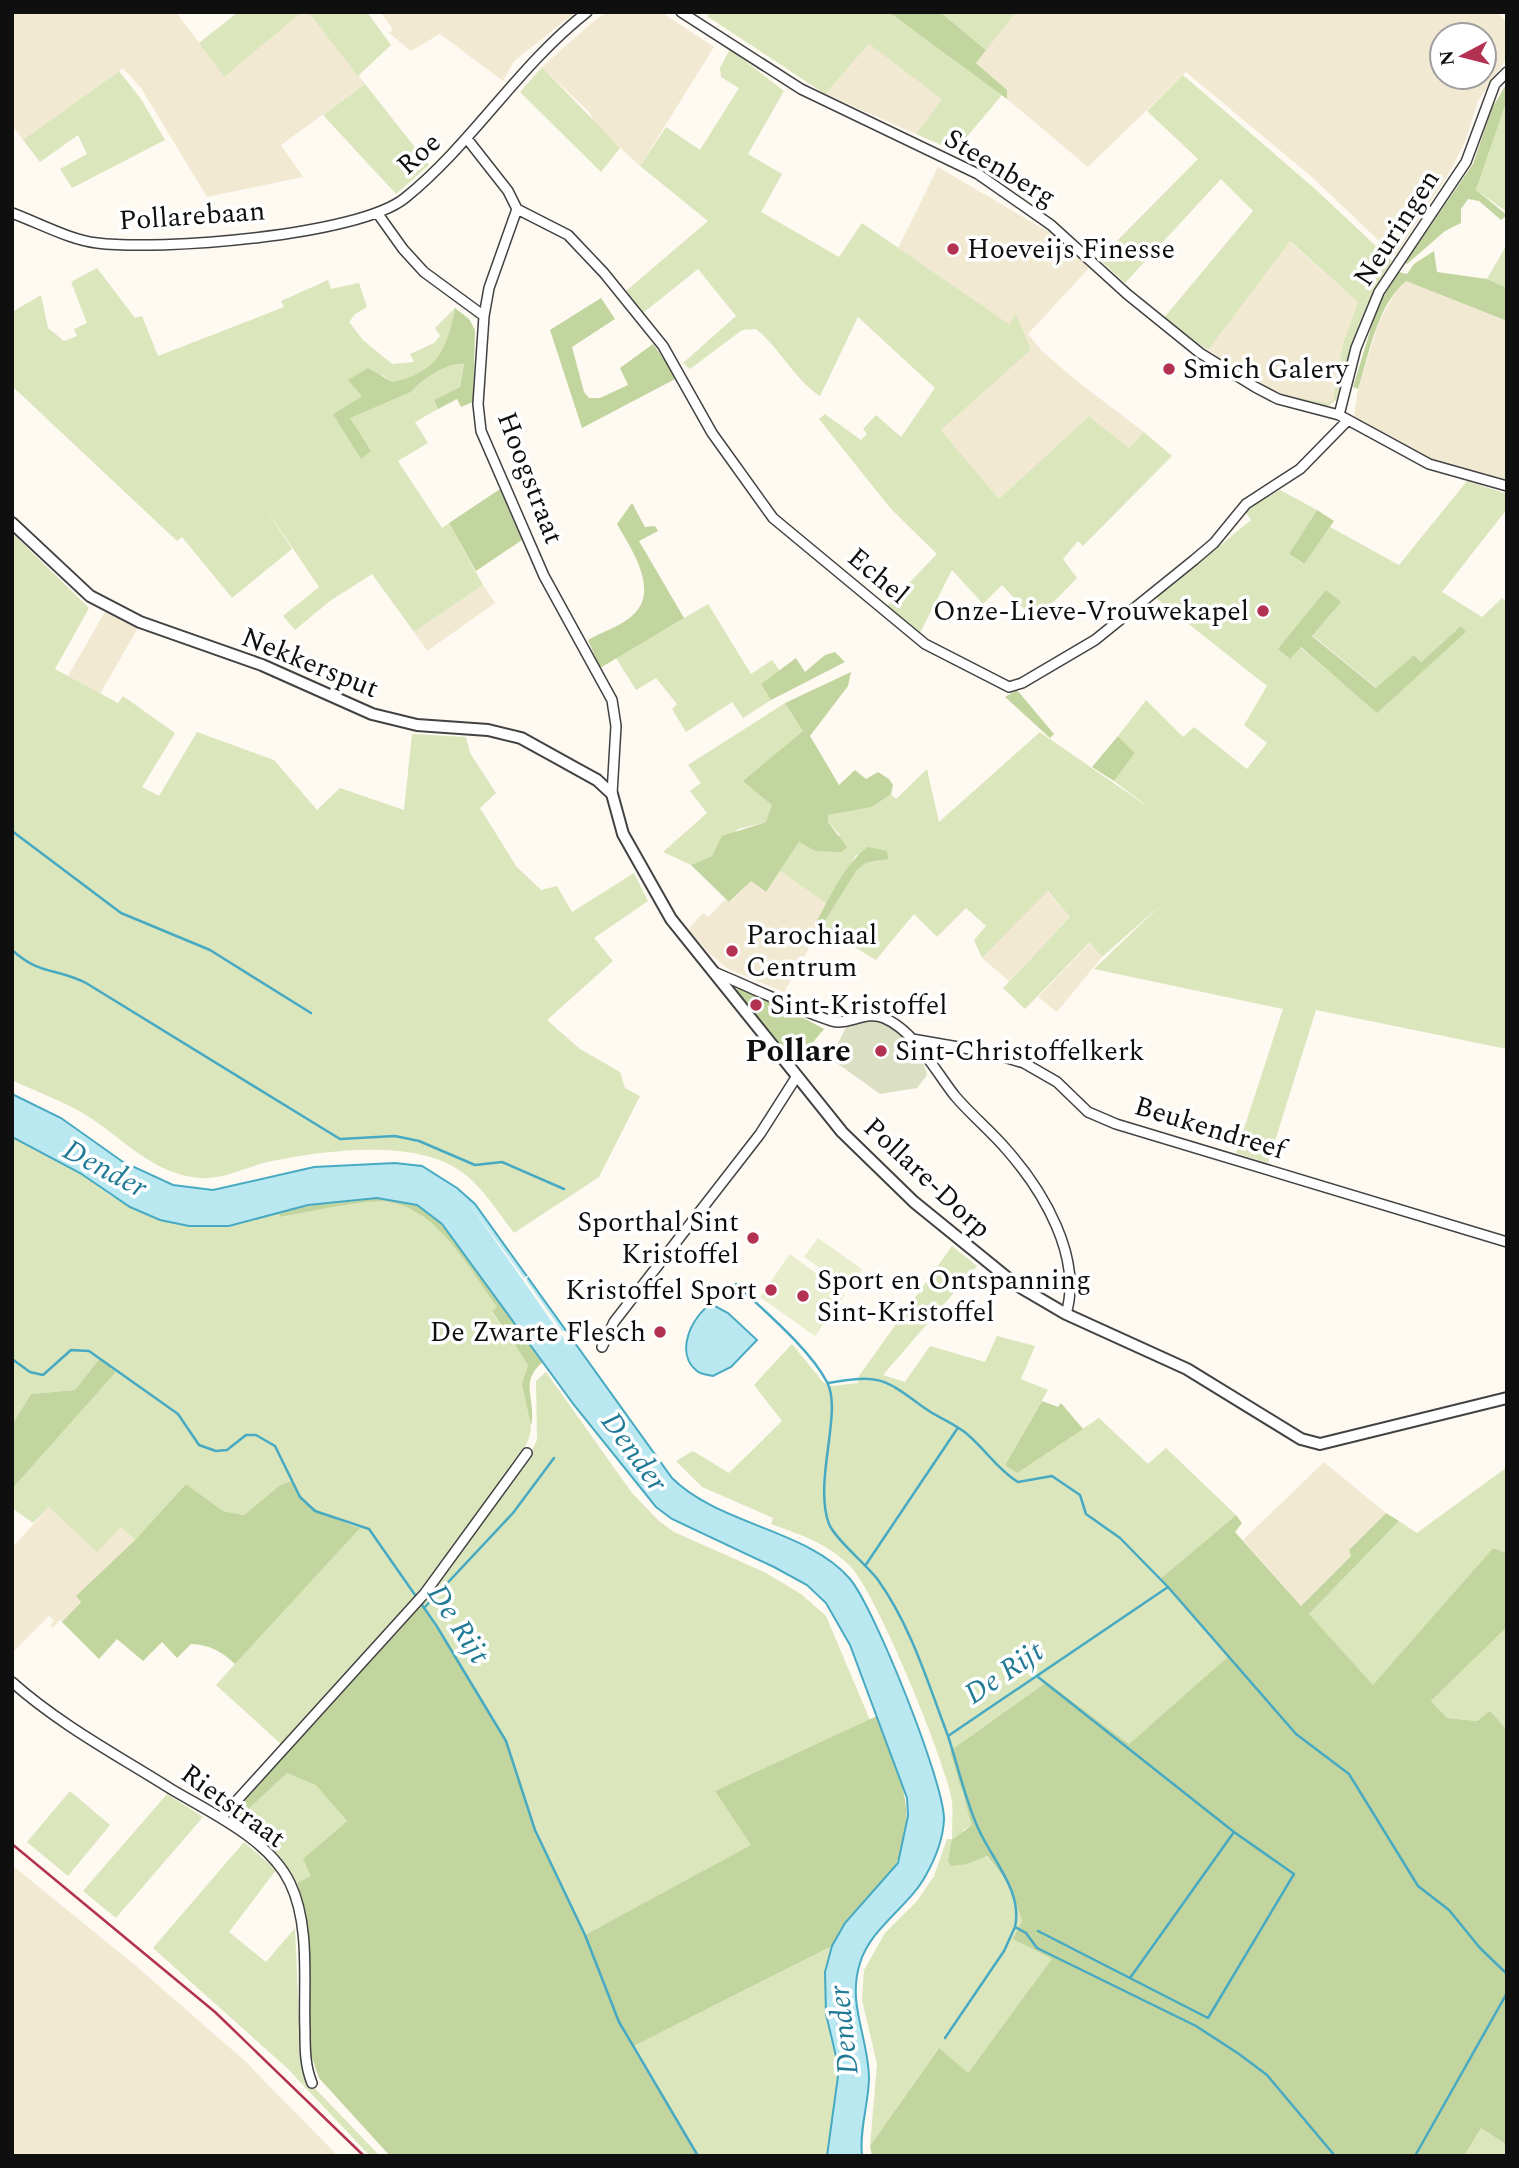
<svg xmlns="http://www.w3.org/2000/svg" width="1519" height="2168" viewBox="0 0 1519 2168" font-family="Spectral,serif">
<rect width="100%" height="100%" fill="#fef9f1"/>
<path fill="#f2e9d3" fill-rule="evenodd" d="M12 12H176L224 76 302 12H308L365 84 281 145 303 177 207 197 141 88 123 68 23 140 12 125Z
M381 12H576L514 61 503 81 440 34 411 51 389 33 393 30Z
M608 12H661L714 47 640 166 597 126 589 112 542 67 595 20Z
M1016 12H1497L1507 23V58L1478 101 1465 142 1448 175 1395 256 1313 178 1186 72 1088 167 1007 99V90L975 62ZM1442 35H1484V77H1442Z
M869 44 943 99 916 134 825 94Z
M938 167 1059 238 1090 267 1028 334 1042 351 1078 382 1144 432 1129 448 1089 416 999 499 941 430 1031 350 1016 315 1009 324 898 248Z
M1289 241 1358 302 1343 343 1333 400 1329 404 1287 396 1268 388 1242 375 1208 350Z
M1406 281 1507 321V483L1434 461 1354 416 1358 389 1379 322 1399 286Z
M483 585 495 603 427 651 414 632Z
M105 612 138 628 100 694 68 676Z
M780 871 827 904 815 923 821 927 784 992 728 969 709 953 688 929 703 913 708 917 726 899 730 902 751 881 766 892Z
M1047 891 1070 917 1009 981 982 958Z
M1091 942 1102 957 1057 1012 1038 997Z
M1324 1462 1386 1513 1349 1550 1351 1556 1301 1606 1243 1540Z
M49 1507 121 1527 135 1540 76 1596 81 1601 62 1622 60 1620 53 1628 50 1625 54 1621 49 1616 12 1653V1548Z
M12 1865 136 1966 245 2061 338 2156H12Z"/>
<path fill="#dbe6bd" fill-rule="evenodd" d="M238 12H302L224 77 199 43Z
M308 12H367L391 45 358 76Z
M710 12H893L892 15 1002 95 955 151 916 134 942 99 869 44 825 94 707 16Z
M940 12H1016L986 50Z
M730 49 784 91 748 154 782 174 761 212 839 257 862 223 1009 324 1016 314 1031 350 941 430 999 499 1089 416 1129 448 1144 432 1172 456 1083 546 1078 541 1063 559 1077 578 1035 621 1002 585 983 604 952 570 920 633 886 607 937 554 891 509 819 419 825 414 861 440 867 434 863 429 876 415 901 437 935 388 858 317 820 396C794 379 780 348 756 329L742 330 690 369 683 363 736 316 698 269 643 313 626 291 708 221 640 166 666 127 700 150 739 88 721 77 720 68Z
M542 67 620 148 601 172 520 92Z
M119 71 141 99 165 140 72 188 60 169 87 154 78 135 40 162 23 140Z
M1183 75 1314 188 1392 261 1367 306 1337 399 1327 407 1287 396 1328 403 1333 400 1343 343 1358 302 1290 241 1208 350 1163 319 1253 211 1221 179 1125 283 1099 259 1198 159 1147 111Z
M365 84 429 165 396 194 323 115Z
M1507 100V212L1476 190Z
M1507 244V288L1487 279Z
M97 268 135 318 142 316 158 356 284 307 281 301 328 280 331 289 359 283 367 307 355 314 349 322 363 340 392 364 414 362 410 354 434 343 440 336 435 328 455 308C447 351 438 373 392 382L382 375 362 396 333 414 371 451 349 418 411 392C421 380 448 362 464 364L460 387 434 400 438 409 415 422 428 443 398 461 442 528 449 523 483 585 414 632 372 574 330 601 295 630 283 616 319 587 264 506 292 549 232 598 182 537 177 541 12 386V312L41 295 48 328 64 341 77 336 74 329 87 323 71 282Z
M1467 481 1507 494V509L1442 592 1482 617 1502 598 1507 603V1049L1316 1010 1268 1163 1236 1153 1283 1009 1094 969 1162 904 1102 957 1090 942 1025 1009 1003 988 1070 917 1048 891 982 958 974 940 986 926 966 908 937 937 914 914 876 960 821 927 857 870 866 863 881 861 856 855 827 904 780 871 799 842 815 851 840 835 828 822V815L872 807 891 794 896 799 927 769 939 822 1040 732 1151 809 1114 781 1135 753 1118 736 1146 700 1183 737 1194 727 1247 769 1267 743 1244 725 1267 686 1157 599 1158 593C1191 572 1220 545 1251 520L1244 510 1280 490 1317 510 1289 554 1303 564 1330 527 1399 565ZM1341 603 1312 635 1377 688 1414 655 1421 662 1461 626 1466 632 1377 712 1300 647Z
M12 533 89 608 55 669 118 703 123 696 175 733 142 787 159 796 197 732 274 760 317 810 340 788 404 810 412 734 466 737 470 753 496 793 480 808 516 866 541 890 557 886 572 912 634 873 648 901 594 938 613 961 547 1020 580 1049 620 1072 625 1088 640 1096 599 1177 514 1233C500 1215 485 1191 467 1176 422 1137 327 1150 272 1161 247 1166 225 1180 199 1178 152 1173 126 1141 89 1117 66 1102 37 1092 12 1080Z
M708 604 751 674 772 660 780 671 761 684 771 700 743 718 732 702 686 732 672 709 677 704 656 678 636 690 616 658Z
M785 703 804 731 766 822 738 829 712 856 691 865 663 852 707 813 690 791 701 783 688 765Z
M12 1137 80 1173 111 1196 160 1220 214 1227 278 1212 282 1217C303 1213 369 1199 388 1202 440 1211 469 1269 498 1308L492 1312 528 1365C518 1390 539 1419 527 1443 516 1465 499 1485 485 1505 425 1591 352 1667 282 1745L216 1685 359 1527C329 1517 307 1509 291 1481L280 1485 244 1515 223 1511 186 1484 135 1540 121 1527 97 1552 49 1507 33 1523 12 1508V1489L116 1372 100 1358 75 1390 31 1394 12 1425Z
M952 1246 977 1266 883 1375 905 1382 930 1346 985 1362 997 1336 1035 1346 1021 1379 1048 1390 1005 1465 1017 1472 1099 1418 1148 1464 1166 1448 1236 1515 1160 1579 1230 1656 1129 1744 1047 1682 961 1791 973 1825 963 1830 967 1864 986 1856 1010 1886 1022 1921 1014 1939 1053 1959 968 2073 938 2049 870 2146 877 2064 862 2000 864 1970 885 1933 917 1901 934 1876 947 1839H952C952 1827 953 1814 952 1802 947 1764 876 1592 850 1566 827 1543 801 1535 771 1524L773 1518 702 1487 676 1461 693 1451 729 1473 782 1421 754 1385 792 1344 823 1382 831 1386 858 1383 859 1376Z
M546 1372 632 1493 659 1521 674 1532 766 1573 801 1594 826 1616 870 1720 715 1791 752 1845 585 1935 535 1830 508 1745 480 1696 420 1603 526 1462 537 1440 536 1381Z
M1507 1467V1553L1493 1548 1373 1686 1309 1614 1399 1521 1417 1533Z
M1507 1627V1730L1490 1712 1477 1721 1447 1718 1431 1701Z
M287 1773 316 1784 347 1821 304 1859 312 1876 297 1883 266 1845 243 1830 237 1816 239 1818Z
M70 1791 110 1825 68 1876 27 1842Z
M167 1794 203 1817 116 1918 83 1891Z
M244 1842 276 1870 229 1932 266 1962 295 1928 299 2021 305 2078 380 2156H370L287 2068 153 1948Z
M832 1946 825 1972 830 2037 839 2069 827 2156H698L632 2047Z
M1481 2128 1507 2145V2156H1464Z"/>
<path fill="#c2d59e" d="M893 12H940L986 50 976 63 1007 90V99L891 14Z
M1507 83V100L1476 190 1507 215 1501 220 1479 201 1468 199 1461 209V223L1445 231 1407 264 1405 263 1473 164 1492 108Z
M1434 251 1437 272 1487 279 1507 288V321L1406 281C1377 305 1369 355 1358 389L1353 387 1378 305 1399 272 1407 274 1414 264Z
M601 298 615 319 572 347 584 392 589 398H600L628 385 620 368 653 344 677 378 582 428 550 330Z
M455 308 469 319 475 330 473 402 461 407 457 399 438 409 434 400 460 387 464 364C448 362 421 380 411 392L350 418 371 451 361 459 333 414 362 396 348 380 368 368 392 382C437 373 447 350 455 308Z
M500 489 522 540 476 571 449 523Z
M632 503 645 527 655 526 658 531 639 541 684 618 600 668 588 640C602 632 624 625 635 613 659 588 630 547 617 524Z
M1317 510 1334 521 1304 564 1289 554Z
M1326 590 1341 602 1312 636 1376 688 1414 655 1421 662 1461 626 1466 632 1377 713 1301 647 1290 659 1278 649Z
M835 652 845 662 771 700 761 684 796 658 805 672 825 655Z
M851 672 848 686 810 736 839 785 855 770 866 779 878 772 889 779 893 785 891 794 872 807 828 815V822L847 847 842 852 815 851 799 842 766 892 751 881 729 902 691 865 712 856 722 836 766 822 772 805 743 781 803 731 785 703Z
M1017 690 1054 734 1050 738 1005 697Z
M1118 736 1135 753 1114 781 1092 767Z
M868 847 887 851 888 859 866 863 857 870 821 927 815 924C830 898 844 864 868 847Z
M738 988 766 998 824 1029 794 1065 736 993Z
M377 1198 417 1205 442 1224 543 1362C518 1381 537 1402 531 1425L522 1384 528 1365 492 1311 497 1307C469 1269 439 1210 388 1202 368 1199 304 1213 281 1217L278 1212 342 1199Z
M100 1358 116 1372 12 1489V1425L31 1394 75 1390Z
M1042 1401 1058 1407 1061 1403 1083 1429 1017 1473 1005 1465Z
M291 1481C307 1510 330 1517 360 1528L235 1664C221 1651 210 1645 191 1644L177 1658 162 1642 143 1661 117 1639 99 1659 62 1622 81 1602 76 1596 135 1540 186 1484 223 1511 244 1515 280 1485Z
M1386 1513 1399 1521 1309 1614 1373 1685 1493 1548 1507 1553V1627L1431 1701 1447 1718 1477 1721 1490 1711 1507 1730V2145L1481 2128 1464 2156H872L870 2146 939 2048 968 2073 1052 1959 1013 1939 1022 1921 1010 1886 987 1856 967 1864 951 1866 948 1861 952 1840 972 1825 950 1751 1047 1682 1129 1744 1229 1656 1160 1579 1236 1515 1242 1523 1235 1532 1301 1606 1351 1556 1349 1550Z
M420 1603 480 1696 508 1745 535 1830 585 1935 751 1845 715 1791 877 1716C898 1770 927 1827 886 1879 867 1902 847 1920 832 1946L632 2047 698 2156H390L319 2078 311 2055 305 1911 297 1883 311 1876 303 1859 347 1821 316 1785 287 1773 239 1818 235 1808Z"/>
<path fill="#dbdfc3" d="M875 1019C898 1029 922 1049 927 1075L917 1088 880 1094 830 1058 849 1022Z"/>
<path fill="#e9eece" d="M818 1238 862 1269 849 1288 804 1257Z
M790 1254 845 1295 815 1336 760 1297Z"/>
<path fill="#bae8f1" stroke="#47aac2" stroke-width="2" d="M12 1094 61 1118 123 1162 173 1185 213 1190 314 1167 395 1163 422 1166 457 1188 475 1204 672 1478C719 1525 809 1530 850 1579 874 1607 945 1784 944 1820 943 1838 935 1859 926 1875 909 1907 871 1927 860 1963 847 2004 868 2036 869 2077 869 2103 859 2129 862 2156H827L839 2069 826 2014 825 1972 832 1946 845 1923 898 1863 908 1816 907 1798 850 1645 826 1603 807 1585 774 1567 672 1519 656 1507 574 1405 442 1224 417 1205 377 1198 308 1205 229 1226H189L160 1220 130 1207 80 1173 12 1137Z
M711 1304 728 1313 757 1340 731 1367 713 1376C708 1375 700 1374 697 1371 674 1353 692 1316 711 1304Z"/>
<path fill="#fef9f1" d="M469 1203 524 1278 529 1275 526 1280 562 1331H566L567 1338 564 1339Z"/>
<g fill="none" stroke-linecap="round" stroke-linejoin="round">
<path stroke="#47aac2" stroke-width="2.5" d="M12 831 121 913 210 950 311 1013
M12 950C41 976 54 967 86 983L340 1139 395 1136 419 1141 475 1165 502 1162 564 1189
M736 1284C764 1311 809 1348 827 1382 843 1412 813 1481 829 1524 835 1539 867 1565 878 1580 911 1626 928 1683 948 1736L1168 1587
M12 1359 30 1372 43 1375 71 1350 89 1351 178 1414 199 1445 216 1451 227 1450 246 1435H256L275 1446 300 1497 315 1511 369 1529 436 1625 506 1741 535 1830 585 1935 619 2022 698 2156
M828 1383C882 1374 883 1378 926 1409 939 1418 955 1424 967 1434 985 1449 998 1470 1018 1482L1052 1476 1080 1495 1086 1514 1120 1538 1168 1587 1296 1734 1349 1774 1418 1886 1449 1910 1480 1948 1507 1974
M865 1566 957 1429
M424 1608 513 1513 554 1458
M1038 1677 1234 1832 1130 1978
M948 1736C958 1766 965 1799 978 1828 992 1860 1023 1891 1015 1927
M1038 1931 1208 2018 1294 1874 1234 1832
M945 2038 1004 1951 1015 1927 1026 1933 1037 1948 1196 2026 1239 2054 1267 2075 1335 2156
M1415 2156 1507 1993"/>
<g stroke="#424242" stroke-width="12">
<path id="minor" d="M681 12 801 89 978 174 1051 225 1127 294 1200 353 1255 387 1278 399 1339 415 1429 464 1507 486
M468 140 508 191 517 209 489 288 484 316 478 404 481 431 544 576 612 700 616 726 612 794
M517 209 568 235 604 273 663 346 712 433 773 518 925 644 1009 687 1022 683 1095 640 1194 560 1214 543 1246 504 1300 469 1348 420
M12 213C39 223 70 240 97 243 159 251 358 236 405 198 473 143 517 67 587 12
M378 214 403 249 424 272 484 316
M1339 415 1356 348 1379 292 1466 162 1495 84 1507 72
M714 972C753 988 792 1008 832 1021 848 1026 866 1010 884 1018 915 1031 935 1071 955 1096 971 1115 991 1131 1007 1150 1043 1191 1083 1257 1066 1314
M912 1039 987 1052 1024 1063 1057 1082 1088 1112 1116 1124 1507 1242
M602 1347 614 1322 760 1134 797 1076
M12 1682C59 1724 117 1755 171 1789 211 1813 269 1839 290 1883 311 1926 303 1985 305 2031 305 2049 305 2066 312 2083
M221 1818 425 1593 527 1453"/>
</g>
<g stroke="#424242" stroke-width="14">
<path id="tertiary" d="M12 523 90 596 140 622 262 665 372 714 417 725 488 730 521 738 597 780 612 794 623 834 671 919 842 1132 914 1202 1015 1284 1066 1314 1187 1369 1301 1439 1320 1444 1507 1398"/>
</g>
<use href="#minor" stroke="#fff" stroke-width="9"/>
<use href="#tertiary" stroke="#fff" stroke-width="10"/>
<path stroke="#b33252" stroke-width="2.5" d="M12 1844 215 2012 364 2156"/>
</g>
<g fill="#b33252" stroke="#fff" stroke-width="2.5">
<circle cx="953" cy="249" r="7"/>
<circle cx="1169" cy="369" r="7"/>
<circle cx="1263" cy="611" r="7"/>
<circle cx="732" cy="951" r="7"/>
<circle cx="756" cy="1005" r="7"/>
<circle cx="881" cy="1051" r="7"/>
<circle cx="753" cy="1238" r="7"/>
<circle cx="771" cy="1290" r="7"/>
<circle cx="803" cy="1296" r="7"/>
<circle cx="660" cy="1332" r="7"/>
</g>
<g text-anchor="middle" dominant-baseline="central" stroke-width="7" stroke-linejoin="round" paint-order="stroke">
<g font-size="28" fill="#0f0f0f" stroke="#fff">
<text transform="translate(419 154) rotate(-42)">Roe</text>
<text transform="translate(1000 168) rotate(31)">Steenberg</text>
<text transform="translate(192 216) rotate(-4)">Pollarebaan</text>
<text transform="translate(1397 228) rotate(-57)">Neuringen</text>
<text transform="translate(530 478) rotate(69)">Hoogstraat</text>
<text transform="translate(878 576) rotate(40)">Echel</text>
<text transform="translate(310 663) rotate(22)">Nekkersput</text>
<text transform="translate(1210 1128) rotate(17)">Beukendreef</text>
<text transform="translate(927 1178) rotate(43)">Pollare-Dorp</text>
<text transform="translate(233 1806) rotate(36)">Rietstraat</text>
</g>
<g font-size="28" fill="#0f0f0f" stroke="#fff" text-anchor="start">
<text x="967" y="249">Hoeveijs Finesse</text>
<text x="1183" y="369">Smich Galery</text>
<text x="1249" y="611" text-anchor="end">Onze-Lieve-Vrouwekapel</text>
<text x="746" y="935">Parochiaal<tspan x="746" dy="32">Centrum</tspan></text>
<text x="770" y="1005">Sint-Kristoffel</text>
<text x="895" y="1051">Sint-Christoffelkerk</text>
<text x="739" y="1222" text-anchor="end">Sporthal Sint<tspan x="739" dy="32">Kristoffel</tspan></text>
<text x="817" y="1280">Sport en Ontspanning<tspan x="817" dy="32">Sint-Kristoffel</tspan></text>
<text x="757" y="1290" text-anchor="end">Kristoffel Sport</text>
<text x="646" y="1332" text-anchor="end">De Zwarte Flesch</text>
</g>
<g font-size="30" font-style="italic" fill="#227b96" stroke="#fff">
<text transform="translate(105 1169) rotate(28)">Dender</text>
<text transform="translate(634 1452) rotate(54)">Dender</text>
<text transform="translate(458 1624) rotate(57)">De Rijt</text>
<text transform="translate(1004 1673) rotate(-34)">De Rijt</text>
<text transform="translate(844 2030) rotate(-96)">Dender</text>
</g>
<g font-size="32" font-weight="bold" fill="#0f0f0f" stroke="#fff">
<text x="798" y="1051">Pollare</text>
</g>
</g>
<rect width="1519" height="2168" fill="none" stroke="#0f0f0f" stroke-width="28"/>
<g transform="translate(1463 56) rotate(263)"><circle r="33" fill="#ffffff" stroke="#9f9f9f" stroke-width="2"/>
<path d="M0-5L12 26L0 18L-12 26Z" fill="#b33252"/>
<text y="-10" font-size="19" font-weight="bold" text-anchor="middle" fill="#0f0f0f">N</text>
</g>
</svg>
